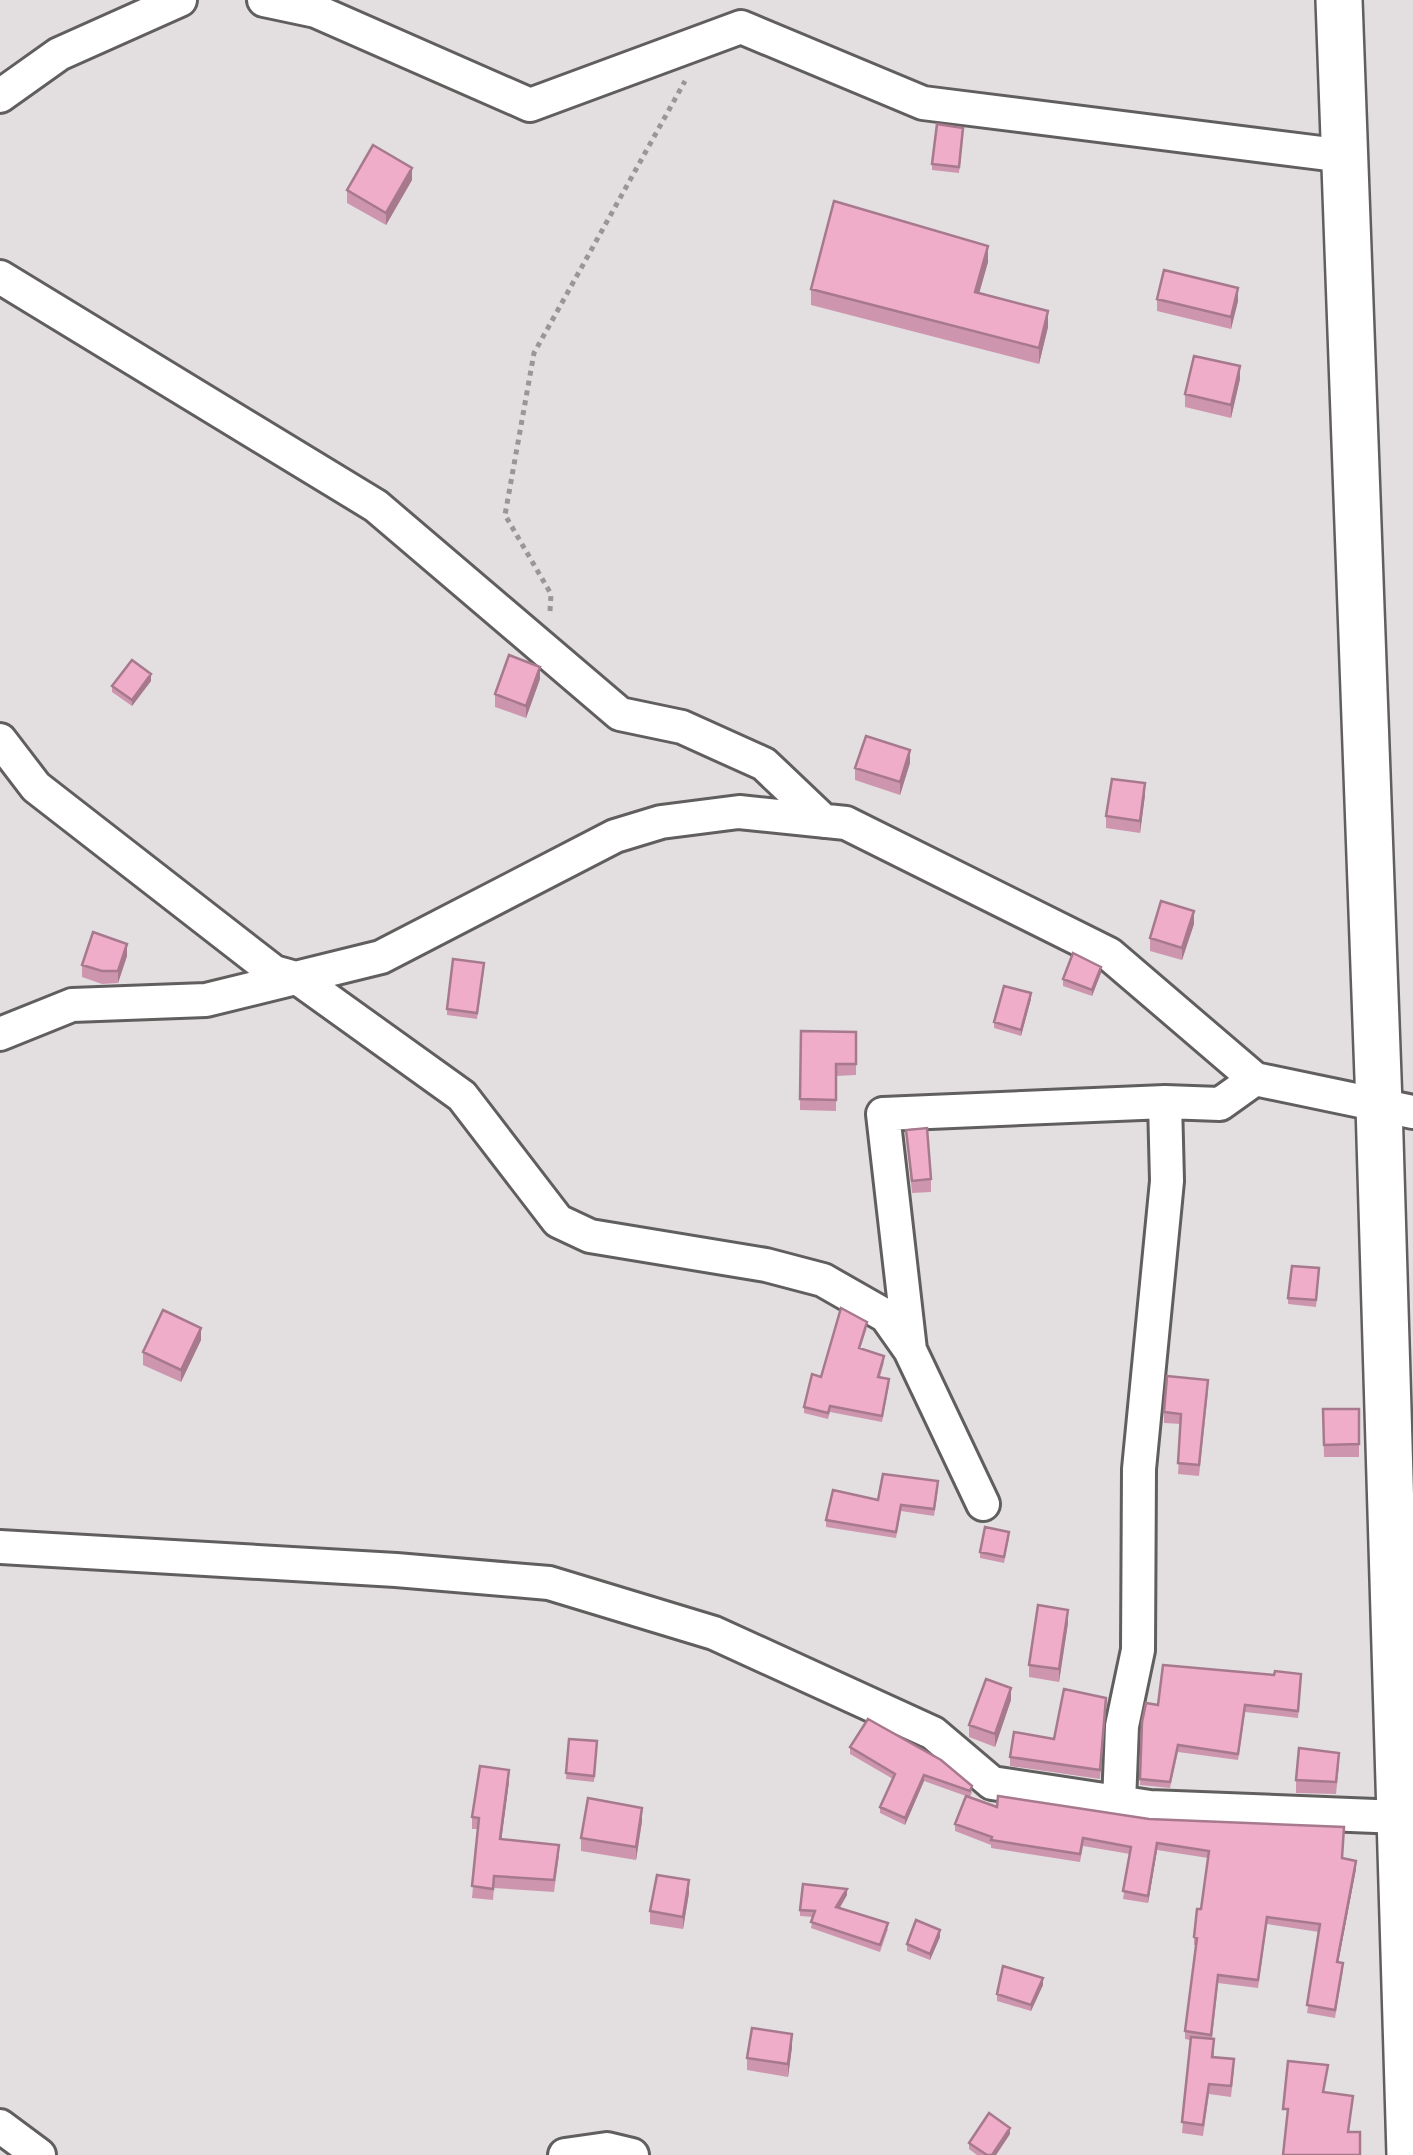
<svg xmlns="http://www.w3.org/2000/svg" width="1413" height="2155" viewBox="0 0 1413 2155" font-family="'Space Grotesk',sans-serif">
<rect width="100%" height="100%" fill="#e3dfe0"/>
<g fill="none" stroke-linecap="round" stroke-linejoin="round">
<g stroke="#615e5e" stroke-width="38">
<path id="street" d="M264 0 316 11 530 105 741 27 923 103 1345 156
M0 96 59 54 180 0
M0 277 376 506 620 714 682 727 764 764 824 821
M0 740 36 787 274 972 299 979 462 1096 558 1221 590 1236 766 1265 823 1280 886 1316 910 1350
M0 1034 72 1005 206 1000 381 957 615 836 661 822 739 812 846 823 1109 954 1255 1079 1413 1112
M983 1504 910 1350 883 1114 1165 1102
M0 1547 396 1570 549 1583 714 1633 933 1733 992 1783 1150 1807 1400 1817
M1119 1803 1122 1726 1138 1650 1139 1469 1167 1181 1165 1102 1220 1104 1255 1079
M0 2126 39 2155
M565 2155 607 2149 632 2155"/>
</g>
<g stroke="#615e5e" stroke-width="50">
<path id="secondary" d="M1339 0 1379 1105 1410 2155"/>
</g>
<path stroke="#999697" stroke-width="5" stroke-dasharray="5 5" stroke-linecap="butt" d="M550 611 551 594 505 515 534 353 685 81"/>
<use href="#street" stroke="#fff" stroke-width="32"/>
<use href="#secondary" stroke="#fff" stroke-width="45"/>
</g>
<path fill="#ce95ae" d="M963 134 959 173 932 170V164Z
M412 180 386 225 347 203V190Z
M988 262 979 293 1048 327 1039 364 811 305V289Z
M1157 299 1238 301 1231 329 1157 311Z
M1240 379 1231 418 1185 407V394Z
M540 679 526 718 495 707V694Z
M151 681 132 706 112 692V686Z
M910 763 900 795 855 780V768Z
M1145 795 1140 833 1106 828V816Z
M1194 924 1182 960 1150 951V938Z
M127 956 118 983 102 984 82 977V965Z
M484 970 477 1019 447 1015V1009Z
M1101 973 1092 996 1063 986V979Z
M1031 999 1021 1036 994 1028V1022Z
M801 1031 856 1032V1075L836 1076V1111L800 1110Z
M906 1130 931 1179V1192L912 1193Z
M1319 1275 1316 1307 1288 1304V1298Z
M867 1328 860 1349 884 1362 880 1377 889 1385 882 1422 830 1412 828 1419 804 1413V1407L821 1377Z
M201 1340 181 1382 143 1365V1352Z
M1208 1391 1199 1476 1178 1474 1181 1424 1164 1423V1412Z
M1323 1409H1359V1457H1324Z
M938 1488 934 1516 901 1511 896 1538 826 1527V1520L878 1500Z
M1009 1538 1004 1563 980 1558V1552Z
M1068 1623 1059 1682 1029 1677V1665Z
M1301 1680 1298 1718 1245 1712 1238 1760 1178 1752 1170 1788 1140 1785 1142 1722 1158 1705Z
M1011 1700 995 1747 969 1737V1725Z
M1106 1707 1100 1779 1010 1766V1757L1054 1739Z
M569 1739 597 1741 594 1782 566 1779Z
M850 1747 972 1792 970 1797 997 1807 1342 1858 1356 1869 1338 1962 1343 1970 1335 2018 1307 2013 1319 1932 1267 1924 1258 1988 1218 1983 1212 2039 1214 2050V2057L1234 2070 1231 2097 1209 2094 1203 2136 1182 2133 1190 2040 1185 2039V2031L1196 1945H1194V1937L1201 1909 1208 1858 1157 1850 1148 1903 1123 1899 1130 1854 1083 1846 1080 1862 991 1848V1845L955 1831V1824L966 1796 924 1781 905 1825 880 1813V1807L893 1779 850 1754Z
M1339 1765 1336 1794 1296 1793V1780Z
M509 1782 501 1839 559 1856 554 1892 494 1888 493 1900 472 1898 478 1829H472V1817Z
M642 1821 636 1860 581 1851V1838Z
M689 1893 683 1929 650 1924V1911Z
M847 1895 840 1908 888 1929 880 1952 811 1928 813 1917 800 1916V1910Z
M940 1937 930 1960 907 1951V1944Z
M1043 1985 1031 2011 997 2001V1994Z
M792 2047 788 2077 747 2070V2058Z
M1010 2134 996 2155H977L969 2149V2143Z"/>
<path fill="#a7798d" d="M412 168V180L386 225V213Z
M988 246V262L975 308V292Z
M1238 288V301L1231 329V317Z
M1048 311V327L1039 364V348Z
M1240 366V379L1231 418V405Z
M540 667V679L526 718V706Z
M151 674V681L132 706V700Z
M910 750V763L900 795V782Z
M1145 783V795L1140 833V821Z
M1194 911V924L1182 960V948Z
M127 944V956L118 983V971Z
M1101 967V973L1092 996V990Z
M1031 993V999L1021 1036V1030Z
M201 1328V1340L181 1382V1370Z
M1068 1610V1623L1059 1682V1669Z
M1011 1688V1700L995 1747V1734Z
M509 1770V1782L500 1850V1839Z
M924 1775V1781L905 1825V1818Z
M642 1808V1821L636 1860V1847Z
M1157 1843V1850L1148 1903V1896Z
M1356 1861V1869L1337 1969V1962Z
M689 1880V1893L683 1929V1917Z
M847 1889V1895L836 1913V1907Z
M940 1930V1937L930 1960V1954Z
M1043 1978V1985L1031 2011V2005Z
M792 2034V2047L788 2077V2064Z
M1010 2128V2134L996 2155H992Z"/>
<path fill="#efadca" stroke="#a7798d" stroke-width="2.5" d="M937 124 963 128 959 167 932 164Z
M373 145 412 168 386 213 347 190Z
M834 201 988 246 975 292 1048 311 1039 348 811 289Z
M1164 270 1238 288 1231 317 1157 299Z
M1194 356 1240 366 1231 405 1185 394Z
M509 655 540 667 526 706 495 694Z
M132 660 151 674 132 700 112 686Z
M866 736 910 750 900 782 855 768Z
M1112 779 1145 783 1140 821 1106 816Z
M1161 901 1194 911 1182 948 1150 938Z
M93 932 127 944 118 971H102L82 965Z
M1073 953 1101 967 1092 990 1063 979Z
M453 959 484 963 477 1013 447 1009Z
M1004 986 1031 993 1021 1030 994 1022Z
M801 1031 856 1032V1064H836V1100L800 1099Z
M927 1128 931 1179 912 1181 906 1130Z
M1292 1266 1319 1268 1316 1300 1288 1298Z
M841 1308 867 1322 859 1348 884 1356 878 1377 889 1379 882 1416 830 1406 828 1413 804 1407 812 1374 821 1377Z
M163 1310 201 1328 181 1370 143 1352Z
M1167 1376 1208 1380 1199 1465 1178 1463 1181 1414 1164 1412Z
M1323 1409H1359V1444L1324 1445Z
M883 1474 938 1481 934 1509 901 1505 896 1532 826 1520 833 1490 878 1500Z
M985 1527 1009 1532 1004 1557 980 1552Z
M1038 1605 1068 1610 1059 1669 1029 1665Z
M1163 1665 1274 1675 1275 1671 1301 1674 1298 1711 1245 1705 1238 1754 1178 1745 1170 1782 1140 1779 1142 1722 1146 1703 1158 1705Z
M986 1679 1011 1688 995 1734 969 1725Z
M1064 1689 1106 1698 1100 1770 1010 1757 1014 1732 1054 1739Z
M868 1719 941 1760 972 1786 970 1791 924 1775 905 1818 880 1807 895 1774 850 1747Z
M569 1739 597 1741 594 1776 566 1773Z
M1299 1748 1339 1753 1336 1782 1296 1780Z
M480 1766 509 1770 500 1839 559 1845 554 1880 494 1876 493 1889 472 1886 479 1818 472 1817Z
M966 1796 997 1807 998 1796 1149 1819 1344 1827 1342 1858 1356 1861 1337 1962 1343 1963 1335 2010 1307 2005 1320 1924 1267 1917 1258 1980 1218 1975 1211 2035 1185 2031 1197 1938 1194 1937 1197 1909H1201L1209 1851 1157 1843 1148 1896 1123 1891 1131 1847 1083 1838 1080 1854 991 1840 992 1837 955 1824Z
M588 1798 642 1808 636 1847 581 1838Z
M657 1875 689 1880 683 1917 650 1911Z
M803 1884 847 1889 836 1907 888 1923 880 1945 811 1922 815 1911 800 1910Z
M916 1920 940 1930 930 1954 907 1944Z
M1003 1966 1043 1978 1031 2005 997 1994Z
M752 2028 792 2034 788 2064 747 2058Z
M1191 2037 1214 2039 1212 2057 1234 2059 1231 2086 1209 2084 1203 2125 1182 2122Z
M1288 2061 1328 2065 1323 2092 1353 2096 1348 2132H1360V2155H1283L1288 2109H1283Z
M989 2113 1010 2128 992 2155H987L969 2143Z"/>
</svg>
